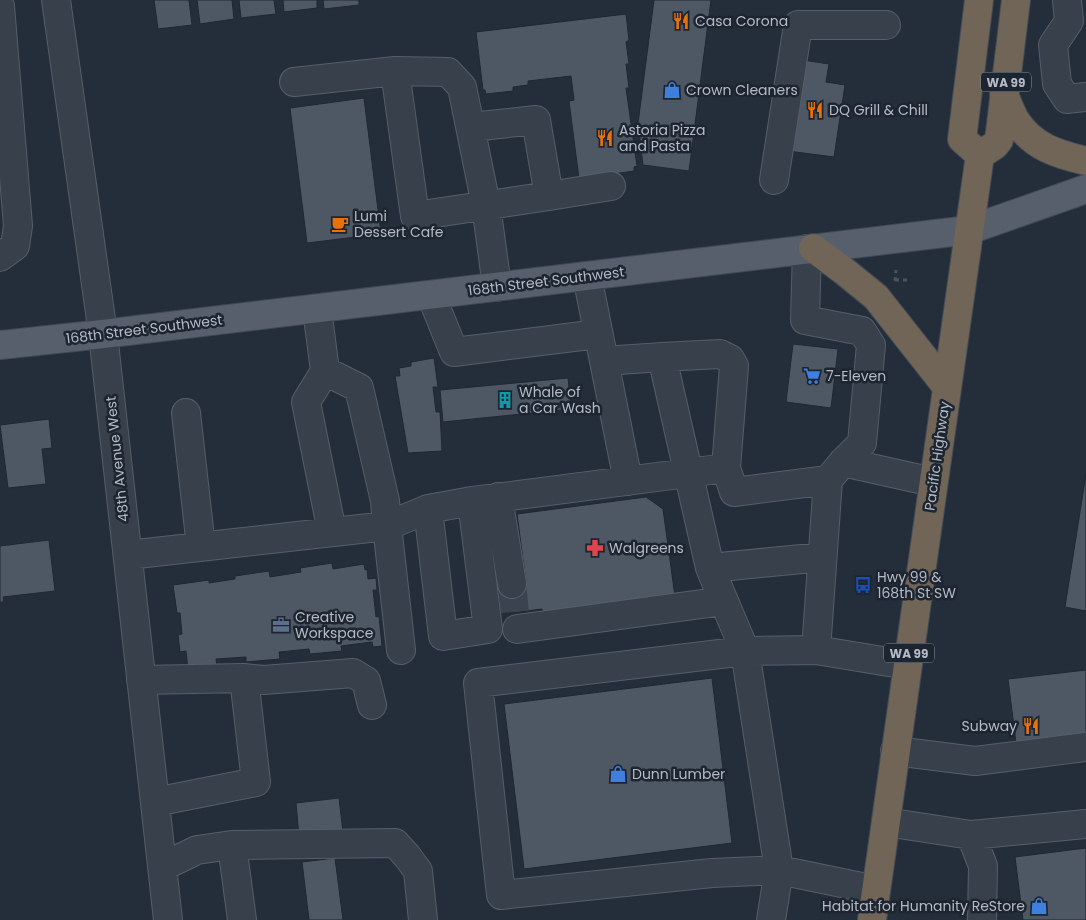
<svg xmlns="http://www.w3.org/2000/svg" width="1086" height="920" viewBox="0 0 1086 920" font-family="Poppins,sans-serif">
<rect width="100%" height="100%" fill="#242e3a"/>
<path fill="#4e5865" stroke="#1f2732" d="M154 0H189L192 25 158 29Z
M197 0H232L234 19 200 24Z
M239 0H274L276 14 241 18Z
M283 0H317V8L284 12Z
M323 0H359V5L324 9Z
M654 0H711L689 171 643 165 638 123Z
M626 14 629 40 626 42 629 64H626L629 88H626L637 166 634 167V171L579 179 569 101 574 100 571 76 528 81V85L513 87V91L486 94 485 90H483L476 32Z
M803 60 829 64 826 82 845 85 834 157 788 151Z
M364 98 381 234 307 243 290 108Z
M793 344 838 349 831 408 786 402Z
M434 358 438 387H433L436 412H440L442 451 408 453 395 376H400L399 368 411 366V362Z
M568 378 571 409 443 422 440 390Z
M49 419 52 448 42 449 46 484 8 488 0 425Z
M1086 474V611L1065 607Z
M646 497 663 509 676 604 544 622 542 609 511 613 508 585 526 582 517 514Z
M49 540 55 591 3 597 4 602H0V546Z
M332 563 333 569 364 564 365 570 367 569 368 579 376 578 377 590H373L376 617 379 616 382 646 373 647 372 642 341 646 342 651 310 654 309 649 279 652 280 659 246 662V657L216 659 217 667 188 670 186 651 180 652 178 635 182 634 180 613H177L173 585 209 580V583L235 579V576L269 571 270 577 301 572 300 568Z
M1086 670V742L1017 751 1008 679Z
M712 678 732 843 524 869 504 704Z
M339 798 343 832 299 837 296 803Z
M1086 848V920H1023L1015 857Z
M335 858 343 920H309L302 862Z"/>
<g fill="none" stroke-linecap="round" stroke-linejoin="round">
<path stroke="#3a434f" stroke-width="28" stroke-dasharray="28 14" stroke-linecap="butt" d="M512 584 515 613"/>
<g stroke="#565e69" stroke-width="30">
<path id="minor" d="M56 0 103 334 168 920
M1067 0 1069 21 1053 45 1057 84 1067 99 1086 97
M0 6 18 226 15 246 0 257
M395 71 415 216 549 196 536 120 471 127
M294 82 395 71 448 72 462 87 486 205 497 287
M774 180 798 25H886
M549 196 611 186
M587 276 628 481
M431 295 454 352 598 334
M604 361 662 357
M325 371 306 402 332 532
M186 413 201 547
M843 462 933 482
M726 468 734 492 828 480 843 462 862 443 871 345 862 331 805 320 807 249
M498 497 512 584
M472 501 726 468 734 366 730 359 720 354 662 357 710 568
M128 555 387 526 385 501 359 388 325 371 317 309
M822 557 710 568 745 651 816 650 828 480
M517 629 724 601
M401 650 387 526 428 509 443 636 488 629 472 501 428 509
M816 650 907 665
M244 678 264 680 353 673 366 681 372 705
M141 680 244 678 256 782 155 802
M895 751 975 761 1086 747
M886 822 971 835 1086 824
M971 835 983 866 982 920
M232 845 395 843 407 856 418 871 423 920
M162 867 197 850 232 845 242 920
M771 920 779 870 745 651 478 683 501 895 712 873 779 870 876 890"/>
</g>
<g stroke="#414954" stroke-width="30">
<path id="major" d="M0 345 103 334 969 230 1086 189"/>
</g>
<g stroke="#434b56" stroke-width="30">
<path id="highway" d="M979 0 962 139 980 155
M1004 95C1008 103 1011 113 1016 121 1033 147 1057 154 1086 161
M813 248 844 271 876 297 947 387
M872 920 980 155 995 145 999 140 1016 0"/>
</g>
<path stroke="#445659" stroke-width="3" stroke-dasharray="4 4" stroke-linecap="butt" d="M895 280H908
M895 281 896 270"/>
<use href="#minor" stroke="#38404b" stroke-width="28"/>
<use href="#major" stroke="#565f6b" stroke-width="28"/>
<use href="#highway" stroke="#706556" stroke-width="28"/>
</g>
<defs>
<g id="restaurant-bare" transform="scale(1.35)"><path d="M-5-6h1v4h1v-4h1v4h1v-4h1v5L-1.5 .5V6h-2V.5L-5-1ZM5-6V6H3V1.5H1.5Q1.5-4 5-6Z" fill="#e8710a" stroke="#1d2530" stroke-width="2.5" paint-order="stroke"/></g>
<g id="shop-bare" transform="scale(1.35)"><path d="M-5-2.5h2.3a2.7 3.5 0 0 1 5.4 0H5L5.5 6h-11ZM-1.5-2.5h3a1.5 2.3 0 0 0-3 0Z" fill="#3f7fe0" stroke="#1d2530" stroke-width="2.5" paint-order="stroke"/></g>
<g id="cafe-bare" transform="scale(1.35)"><path d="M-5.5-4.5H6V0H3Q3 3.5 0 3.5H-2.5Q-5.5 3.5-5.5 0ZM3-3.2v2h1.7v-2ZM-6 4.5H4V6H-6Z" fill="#e8710a" stroke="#1d2530" stroke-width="2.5" paint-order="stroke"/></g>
<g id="supermarket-bare" transform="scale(1.35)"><path d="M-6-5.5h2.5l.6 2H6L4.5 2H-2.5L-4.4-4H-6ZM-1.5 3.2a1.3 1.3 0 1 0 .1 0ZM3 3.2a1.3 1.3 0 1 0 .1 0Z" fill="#3f7fe0" stroke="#1d2530" stroke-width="2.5" paint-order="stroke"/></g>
<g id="building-bare" transform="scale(1.35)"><path d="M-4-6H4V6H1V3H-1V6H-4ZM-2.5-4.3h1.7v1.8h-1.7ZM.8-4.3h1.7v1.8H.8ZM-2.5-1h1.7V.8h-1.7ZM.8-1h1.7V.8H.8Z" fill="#0f9aa8" stroke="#1d2530" stroke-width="2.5" paint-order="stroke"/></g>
<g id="pharmacy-bare" transform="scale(1.35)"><path d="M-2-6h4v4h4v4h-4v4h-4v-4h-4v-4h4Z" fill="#e0444e" stroke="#1d2530" stroke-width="2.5" paint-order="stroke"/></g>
<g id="bus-bare" transform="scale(1.35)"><path d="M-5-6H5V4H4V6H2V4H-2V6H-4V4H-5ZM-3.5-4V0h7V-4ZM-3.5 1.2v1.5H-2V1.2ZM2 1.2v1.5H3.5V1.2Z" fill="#1a4fb4" stroke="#1d2530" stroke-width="2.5" paint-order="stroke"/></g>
<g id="office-bare" transform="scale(1.35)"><path d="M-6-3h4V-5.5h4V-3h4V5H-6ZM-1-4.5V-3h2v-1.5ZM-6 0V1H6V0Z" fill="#5c6f8a" stroke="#1d2530" stroke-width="2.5" paint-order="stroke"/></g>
</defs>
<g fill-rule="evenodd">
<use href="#restaurant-bare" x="681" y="21"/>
<use href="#shop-bare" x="672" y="90"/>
<use href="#restaurant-bare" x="815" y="110"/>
<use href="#restaurant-bare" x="605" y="138"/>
<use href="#cafe-bare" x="340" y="224"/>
<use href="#supermarket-bare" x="812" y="376"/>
<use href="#building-bare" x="505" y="400"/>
<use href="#pharmacy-bare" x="595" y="548"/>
<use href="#bus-bare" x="863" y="585"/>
<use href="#office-bare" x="281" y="625"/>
<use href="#restaurant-bare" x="1031" y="726"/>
<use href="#shop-bare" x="618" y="774"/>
<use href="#shop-bare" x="1039" y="906"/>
</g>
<g text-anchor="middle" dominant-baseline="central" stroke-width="5" stroke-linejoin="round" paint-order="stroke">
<g fill="#1d2530" stroke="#878e99" stroke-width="1">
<rect x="981" y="72.5" width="50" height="19" rx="4"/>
<rect x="884" y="643.5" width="50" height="19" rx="4"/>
</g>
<g font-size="12" font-weight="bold" fill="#b4bbc6">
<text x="1006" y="82">WA 99</text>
<text x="909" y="653">WA 99</text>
</g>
<g font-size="14" fill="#b4bbc6" stroke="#1d2530" text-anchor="start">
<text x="695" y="21">Casa Corona</text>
<text x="686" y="90">Crown Cleaners</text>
<text x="829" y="110">DQ Grill &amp; Chill</text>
<text x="619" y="130">Astoria Pizza<tspan x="619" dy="16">and Pasta</tspan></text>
<text x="354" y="216">Lumi<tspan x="354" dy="16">Dessert Cafe</tspan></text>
<text x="826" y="376">7-Eleven</text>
<text x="519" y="392">Whale of<tspan x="519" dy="16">a Car Wash</tspan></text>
<text x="609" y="548">Walgreens</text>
<text x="877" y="577">Hwy 99 &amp;<tspan x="877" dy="16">168th St SW</tspan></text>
<text x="295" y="617">Creative<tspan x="295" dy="16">Workspace</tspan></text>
<text x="1017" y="726" text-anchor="end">Subway</text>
<text x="632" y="774">Dunn Lumber</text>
<text x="1025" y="906" text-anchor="end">Habitat for Humanity ReStore</text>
</g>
<g font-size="14" fill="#b4bbc6" stroke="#1d2530">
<text transform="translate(546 281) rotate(-7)">168th Street Southwest</text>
<text transform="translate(144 329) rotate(-7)">168th Street Southwest</text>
<text transform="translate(937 456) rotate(-82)">Pacific Highway</text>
<text transform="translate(117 459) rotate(-96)">48th Avenue West</text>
</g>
</g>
</svg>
